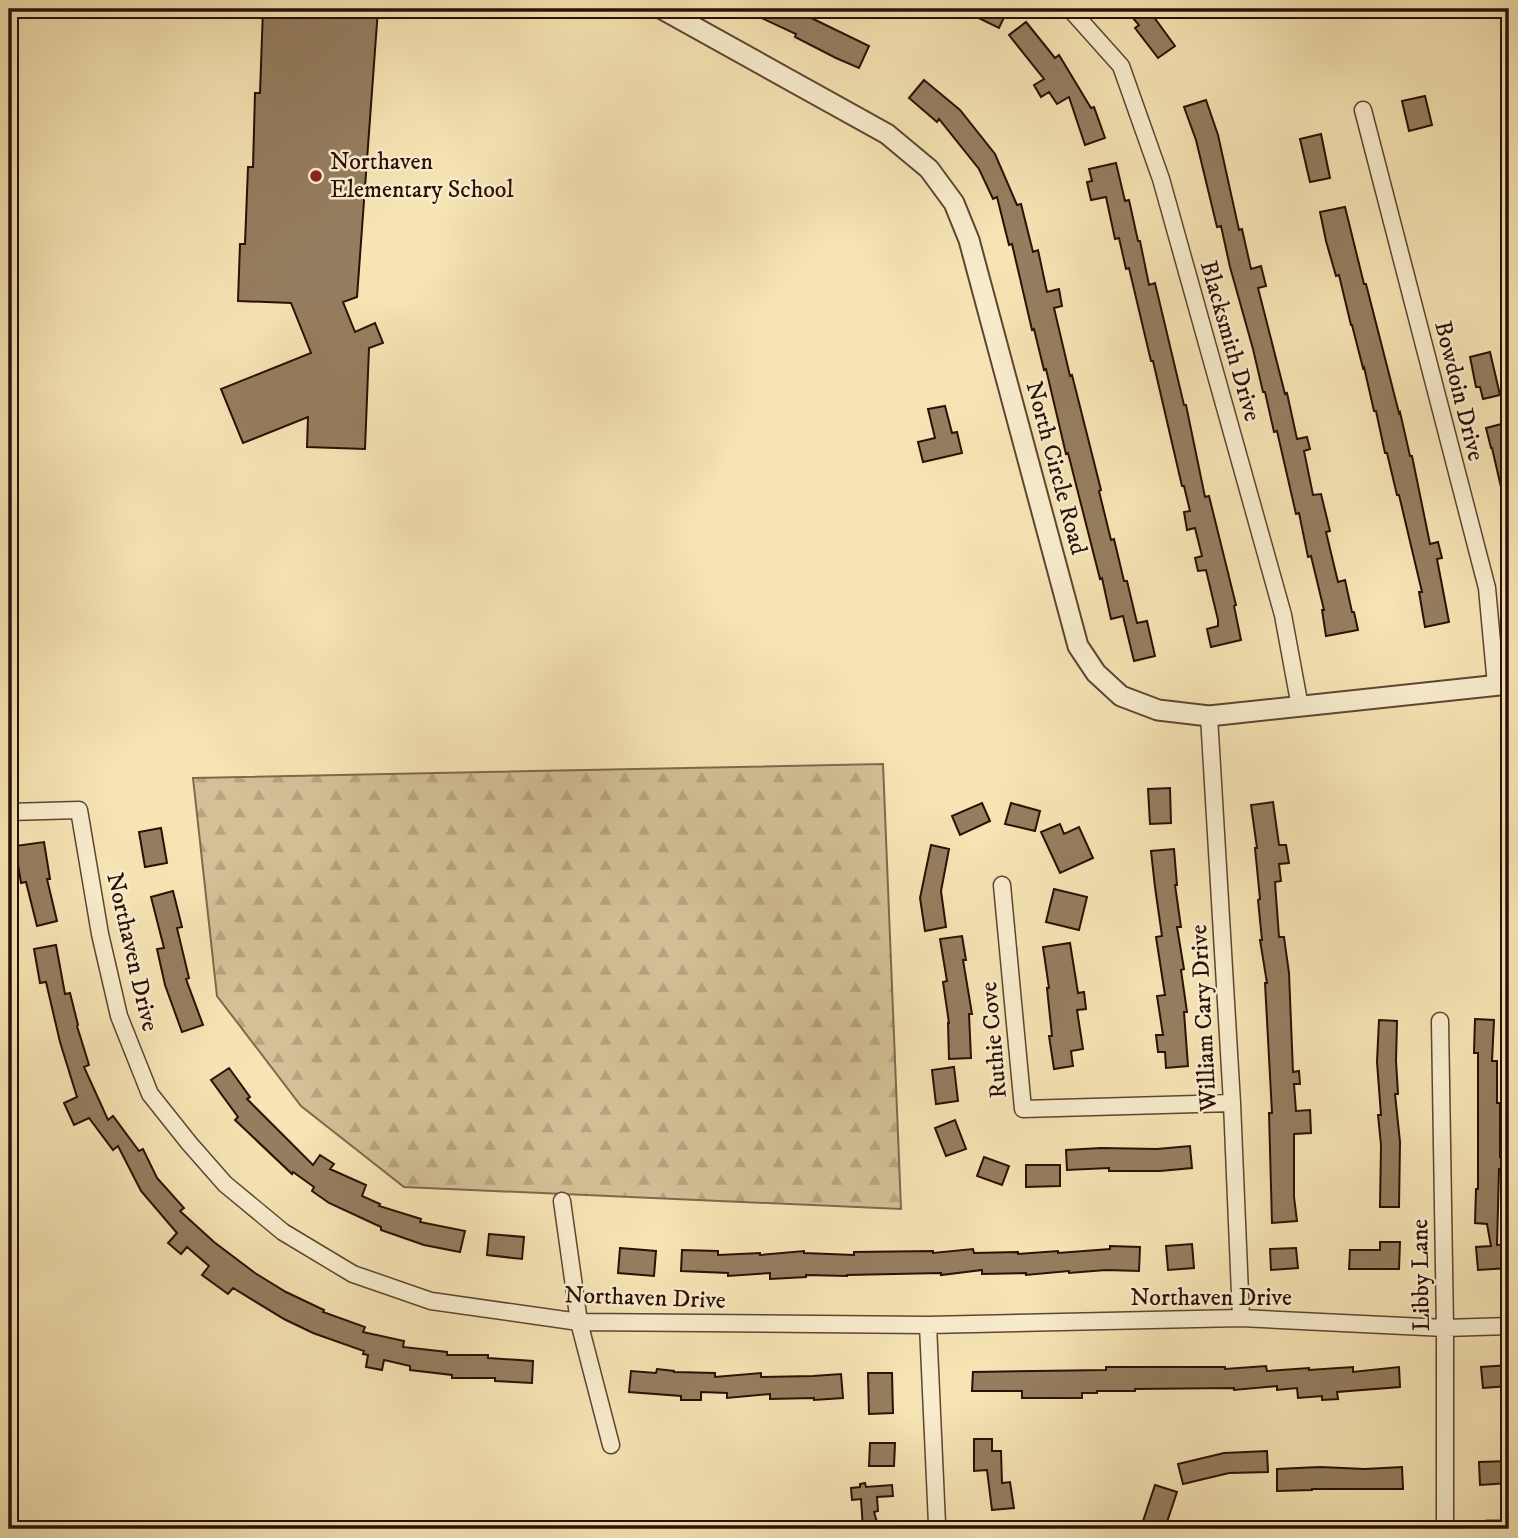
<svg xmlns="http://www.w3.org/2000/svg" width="1518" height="1538" viewBox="0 0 1518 1538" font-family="'IM FELL DW Pica',serif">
<defs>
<pattern id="forest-firs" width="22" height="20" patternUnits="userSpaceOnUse" patternTransform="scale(1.75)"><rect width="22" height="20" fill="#d3c096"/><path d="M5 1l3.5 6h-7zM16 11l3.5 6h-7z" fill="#b5a480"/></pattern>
</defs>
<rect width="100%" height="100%" fill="#f6e4b4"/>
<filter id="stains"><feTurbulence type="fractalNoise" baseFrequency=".00286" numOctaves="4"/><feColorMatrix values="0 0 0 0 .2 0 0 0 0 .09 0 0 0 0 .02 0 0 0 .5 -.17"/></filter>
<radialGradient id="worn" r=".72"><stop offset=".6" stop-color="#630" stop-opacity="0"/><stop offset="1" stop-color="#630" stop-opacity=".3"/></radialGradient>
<path fill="url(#forest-firs)" stroke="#7f684e" stroke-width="2" d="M883 764 901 1209 404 1187 301 1106 217 996 193 778Z"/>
<path fill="#957e60" stroke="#2b0f05" stroke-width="2" d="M263 9 309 11 314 9H378L357 297 343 302 355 332 375 323 383 343 369 348 365 449 307 447 308 417 243 443 221 389 311 353 291 303 238 301 240 244H245L248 167H253L255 93H260Z
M742 9H803L801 13 869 46 859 68 836 58 795 37 796 34Z
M960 9H1008L999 28Z
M1125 9H1148L1175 46 1158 58 1135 28 1139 25Z
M1026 22 1055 58 1059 55 1091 108 1094 107 1105 138 1085 145 1069 97 1057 104 1049 92 1041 97 1034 85 1044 79 1009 35Z
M924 80 960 110 995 154 1017 205 1021 204 1033 252 1038 250 1047 292 1059 289 1062 306 1054 308 1070 376 1072 375 1101 490 1099 491 1111 540 1114 539 1124 581H1127L1137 623 1147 621 1155 656 1134 661 1123 616 1111 619 1102 578 1100 579 1068 453 1066 454 1046 369 1044 370 1034 329 1032 330 1012 244 1009 245 997 197 993 199 979 169 939 119 937 122 909 98Z
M1425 96 1432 125 1409 131 1402 101Z
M1206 100 1218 135 1239 230 1242 229 1251 269 1261 266 1266 286 1258 288 1285 394 1287 393 1297 439 1307 437 1310 449 1304 451 1313 495 1321 494 1330 531 1326 532 1338 582 1345 580 1352 612H1354L1358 630 1326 636 1322 610H1324L1311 556 1308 557 1299 513 1296 514 1277 431 1274 432 1265 392H1263L1253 349 1230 267 1221 226 1217 227 1196 140 1184 107Z
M1321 134 1330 178 1310 182 1300 139Z
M1116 163 1125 201 1129 200 1138 241H1140L1149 285 1155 283 1184 405H1186L1205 497 1209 496 1236 605 1234 606 1241 640 1211 647 1207 629 1218 626V620L1206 570 1198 571 1195 558 1202 556 1195 528 1187 530 1184 512 1190 511 1184 486H1182L1153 361H1151L1129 268 1126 269 1119 238 1115 239 1106 197 1091 200 1087 182 1092 181 1089 169Z
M1345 207 1364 284H1366L1399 413 1400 412 1410 456H1412L1430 544 1438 542 1442 558 1437 559 1449 622 1425 627 1419 592H1422L1399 495H1397L1387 453H1385L1376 411H1374L1364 367 1363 368 1352 325H1351L1339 275 1336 276 1326 241 1320 212Z
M1490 352 1500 395 1483 399 1480 387H1476L1470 357Z
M945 406 952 433 957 432 962 453 923 462 918 442 935 438 928 409Z
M1509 422V499L1504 500 1492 448H1491L1486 428Z
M1170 788 1171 823 1150 824 1148 789Z
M1273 802 1279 845H1286L1289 863 1279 864 1281 881 1275 882 1279 937H1284L1289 973 1293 1072 1299 1071 1300 1084H1294L1296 1111 1310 1110 1311 1133 1294 1134V1197L1297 1221 1272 1223 1269 1113H1272L1265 983H1267L1260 940H1262L1258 900 1260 899 1255 848H1257L1251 805Z
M982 803 990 821 960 835 952 816Z
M1011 803 1040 811 1035 831 1005 824Z
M1060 824 1064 834 1079 827 1093 858 1060 873 1041 832Z
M161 828 167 863 145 867 139 832Z
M44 842 50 879H47L57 921 37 926 26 882 21 883 15 846Z
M931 845 949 849 941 891 946 927 925 931 920 898Z
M1174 849 1177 885H1175L1181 927H1177L1184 969 1181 970 1187 1012H1184L1188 1066 1166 1068 1165 1052H1158L1156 1035H1163L1157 996 1165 995 1156 937 1162 936 1155 887 1151 851Z
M1054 889 1087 897 1079 930 1046 922Z
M173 891 182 927 177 928 189 978 186 979 203 1025 182 1032 165 985 157 949 164 948 151 897Z
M962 936 966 960H963L972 1014H969L971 1058 949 1059 948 1023H949L943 982 947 981 940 939Z
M1070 943 1078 993 1084 992 1086 1009 1077 1010 1083 1049 1071 1051 1073 1066 1054 1069 1049 1036H1052L1047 988H1049L1043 947Z
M56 945 65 994 70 993 78 1025 77 1026 89 1065 84 1067 108 1120 113 1116 139 1151 143 1149 157 1178 184 1208 180 1211 214 1242 255 1273 286 1292 324 1310 323 1312 365 1327 363 1332 404 1341 403 1347 447 1352V1355H488V1358L533 1361 532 1383 495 1381V1378H452V1375L410 1370V1366L384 1360 382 1370 366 1367 368 1355 363 1354 364 1351 313 1333 284 1319 233 1288 228 1294 202 1275 209 1266 187 1247 181 1254 168 1243 177 1233 141 1191 118 1146 113 1150 89 1118 74 1125 64 1103 77 1097 60 1042 46 982 40 983 34 949Z
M1475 1019 1494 1020 1492 1061H1497V1103H1500V1157H1509V1169H1499L1497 1245 1509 1244V1268L1478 1270 1476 1247 1491 1246 1487 1224 1475 1223 1476 1189H1478V1053H1474Z
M1379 1020 1397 1021 1396 1061 1398 1094H1395L1400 1142 1399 1207H1380L1381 1145 1378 1115H1381L1377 1062Z
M954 1067 958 1101 936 1104 932 1070Z
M229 1068 250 1097 247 1099 313 1165 320 1155 334 1164 330 1169 366 1185 362 1196 380 1204 379 1206 421 1219 420 1222 465 1231 460 1252 424 1245 381 1230V1227L329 1203 312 1191 314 1187 293 1172 292 1174 235 1120 238 1117 211 1080Z
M955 1120 966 1149 946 1156 935 1128Z
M1190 1146 1192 1168 1160 1171H1109V1168L1067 1170 1066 1150 1101 1148 1157 1149Z
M984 1157 1009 1166 1002 1185 977 1176Z
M1026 1165H1060V1186L1026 1187Z
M489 1234 524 1237 522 1259 487 1255Z
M1380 1242H1400L1399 1269H1349L1350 1250H1380Z
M1192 1244 1194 1268 1168 1270 1166 1246Z
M1110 1246 1140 1247 1139 1271 1106 1270 1069 1273V1271L1026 1275V1273L982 1274V1270L941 1275V1273L847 1275V1276L806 1275V1277L770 1279V1273L728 1276V1273L681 1271 682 1250 718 1251V1255L760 1253V1255L804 1251V1253L854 1255V1252L933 1251V1253L973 1249 974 1253 1018 1252V1254L1058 1251V1253L1110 1249Z
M620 1248 656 1251 654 1276 618 1273Z
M1296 1248 1298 1268 1271 1270 1270 1249Z
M1509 1365V1386L1483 1388 1481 1367Z
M1266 1366 1267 1371 1309 1368V1370L1353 1367V1372L1399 1367 1400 1387 1337 1392 1338 1399 1322 1400V1396L1298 1398 1297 1388 1277 1390V1386L1234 1390V1388L1135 1389V1391H1097V1393H1082V1398H1022V1391H972L973 1372 1106 1370V1367H1225V1369Z
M657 1369 674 1371V1372L715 1373V1377L761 1373V1377L813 1376 841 1374 843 1398 814 1400V1398L770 1399V1394L727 1398V1393L701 1392V1400H681V1396L629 1392 631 1371 656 1373Z
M868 1373H892L893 1413 869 1414Z
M974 1439H992V1451H1001L1002 1483 1010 1482 1014 1508 992 1510 987 1470 974 1471Z
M870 1443H895L894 1466H869Z
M1267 1451 1268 1472 1229 1473 1183 1484 1178 1464 1224 1453Z
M1509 1461V1483L1480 1485 1479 1462Z
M1320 1467 1365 1469 1402 1467 1403 1489H1312V1490L1277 1491V1469Z
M865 1483 866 1487 892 1485 893 1496 877 1497 878 1511 874 1512 879 1529H863L861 1499 852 1500 851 1488 860 1487V1484Z
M1155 1485 1177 1492 1165 1528 1143 1521Z"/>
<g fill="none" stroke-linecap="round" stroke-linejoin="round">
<g stroke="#5e4431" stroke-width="19">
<path id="minor" d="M1070 9 1121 66 1161 179 1283 615 1300 707
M1363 110 1487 588 1496 685
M1209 716 1232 1103 1241 1318
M9 812 79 810 100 934 119 1016 150 1094 189 1143 225 1184 283 1232 353 1274 431 1301 579 1322 928 1325 1241 1318 1445 1328 1509 1326
M1002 885 1023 1109 1232 1103
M1440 1021 1445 1328V1529
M562 1201 579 1322 611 1445
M928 1325 937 1524
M1487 1529H1509"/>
</g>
<g stroke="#5e4431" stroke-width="23">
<path id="tertiary" d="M662 9 887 134 929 169 954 203 969 240 1078 646 1096 673 1121 696 1158 710 1209 716 1509 684"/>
</g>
<use href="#minor" stroke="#f9edce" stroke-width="16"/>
<use href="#tertiary" stroke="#f9edce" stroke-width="19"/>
</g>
<circle fill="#8f2418" stroke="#f9edce" stroke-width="2.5" cx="316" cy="176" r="7"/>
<g text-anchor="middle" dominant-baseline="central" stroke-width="5" stroke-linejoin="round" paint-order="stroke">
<g font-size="24" fill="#2b0f05" stroke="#f9edce" text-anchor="start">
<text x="330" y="162">Northaven<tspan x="330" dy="28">Elementary School</tspan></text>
</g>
<g font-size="24" fill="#2b0f05" stroke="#f9edce">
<text transform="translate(1230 341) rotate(74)">Blacksmith Drive</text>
<text transform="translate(1459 391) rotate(76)">Bowdoin Drive</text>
<text transform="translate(1056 468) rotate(75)">North Circle Road</text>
<text transform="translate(132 952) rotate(77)">Northaven Drive</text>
<text transform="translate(1204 1018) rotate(-93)">William Cary Drive</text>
<text transform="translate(994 1040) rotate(-95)">Ruthie Cove</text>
<text transform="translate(1421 1275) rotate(-91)">Libby Lane</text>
<text transform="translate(645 1298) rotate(2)">Northaven Drive</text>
<text x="1211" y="1298">Northaven Drive</text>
</g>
</g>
<rect width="1518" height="1538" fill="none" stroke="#f6e4b4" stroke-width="35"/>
<rect x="10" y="10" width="1497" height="1517" fill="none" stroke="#2b0f05" stroke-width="3.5"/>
<rect x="18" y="18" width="1483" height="1503" fill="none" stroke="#2b0f05" stroke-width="2"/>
<rect width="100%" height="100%" filter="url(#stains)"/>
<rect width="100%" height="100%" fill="url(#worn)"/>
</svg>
